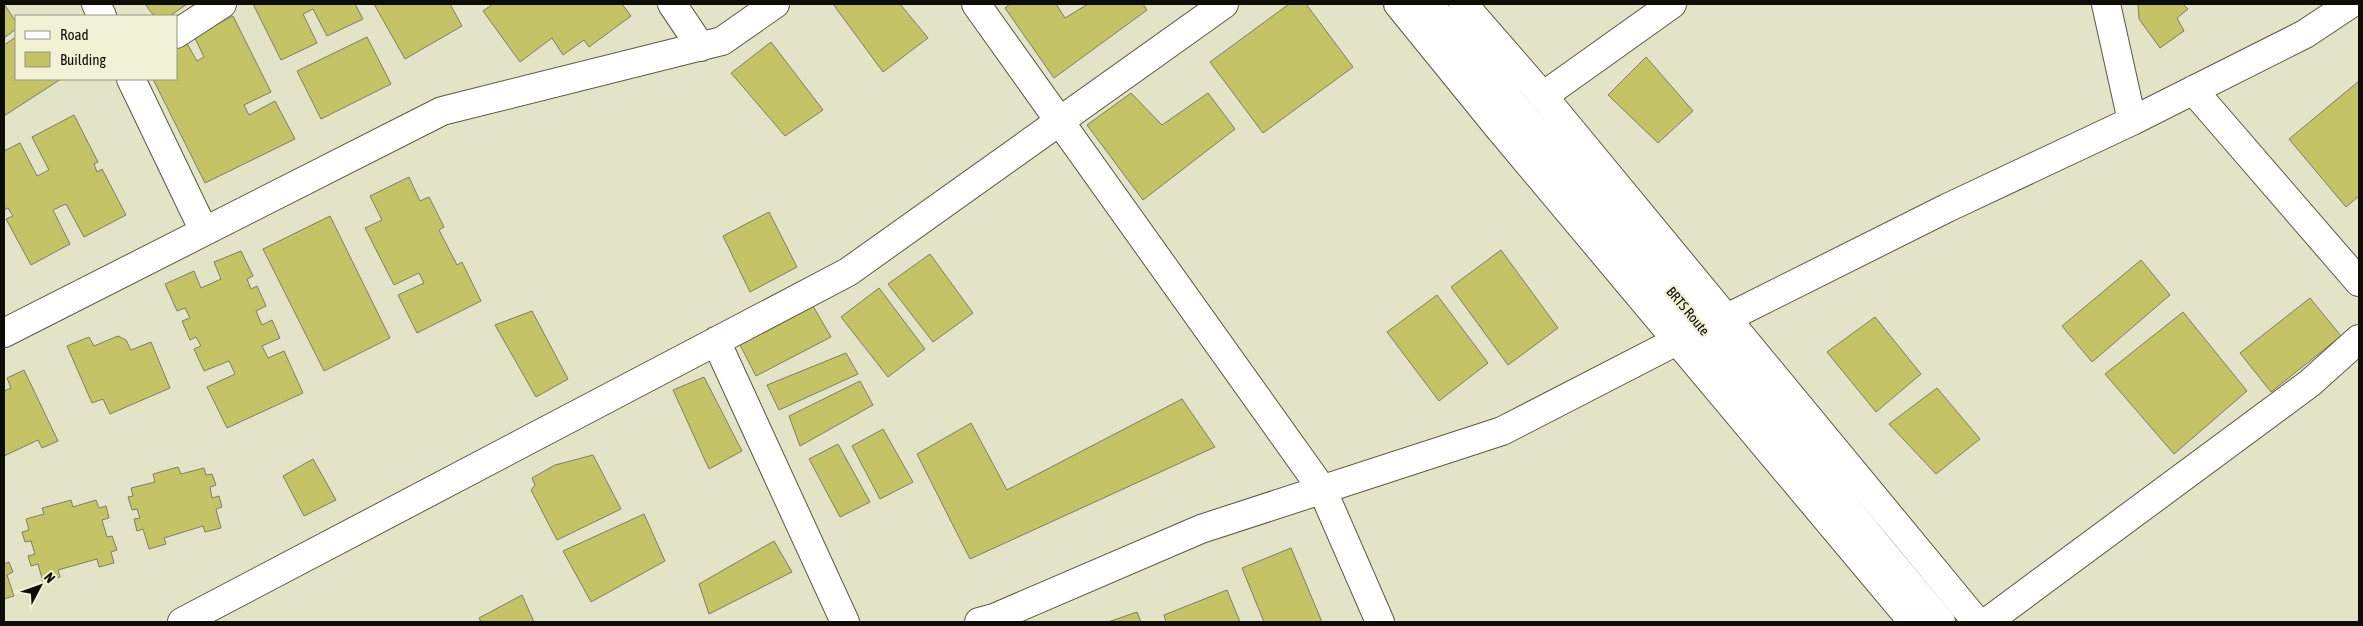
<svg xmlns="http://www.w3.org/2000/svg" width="2363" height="626" viewBox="0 0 2363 626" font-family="'Asap Condensed',sans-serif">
<rect width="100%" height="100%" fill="#e3e3c8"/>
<path fill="#c4c467" stroke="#7d7e65" d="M4 4 16 22V29L4 38Z
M145 4H187L170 16H154Z
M253 4H355L363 19 327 36 313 9 303 14 317 43 281 60Z
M374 4H450L462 26 405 59Z
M493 4H622L631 16 589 47 584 40 563 55 552 38 520 62 483 11Z
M833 4H900L928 38 883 72Z
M1010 4H1056L1065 18 1088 4H1143L1147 10 1054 78 1005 8Z
M1289 4H1306L1353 67 1263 133 1210 62Z
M2138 4H2183L2188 9 2177 18 2184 31 2160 48 2139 19Z
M233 16 271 92 244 105 249 115 275 101 295 139 205 183 153 79H176V44L185 40 197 61 204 57 194 36Z
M16 37V79H61L4 116V45Z
M367 37 391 84 321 119 297 71Z
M771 42 823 110 785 136 731 73Z
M1646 57 1693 111 1658 143 1608 95Z
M2359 81V196L2346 207 2289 139Z
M1131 93 1162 125 1208 93 1235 129 1143 200 1087 125Z
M74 115 98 162 94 164 97 172 102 169 126 215 84 237 66 204 53 210 70 244 31 265 6 219 13 216 8 208 4 210V151L20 143 37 176 49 170 32 137Z
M409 177 420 201 429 197 444 227 439 230 457 265 462 262 481 301 417 333 398 295 424 283 419 273 394 285 365 228 382 220 370 196Z
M769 212 797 267 750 292 723 236Z
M330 216 390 338 324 371 263 249Z
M1501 250 1558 328 1508 365 1451 287Z
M241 251 253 276 247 279 251 289 257 286 266 306 256 311 262 325 272 320 280 338 262 346 268 358 284 351 303 393 227 428 207 387 235 374 229 361 204 371 194 349 201 346 196 337 190 340 182 321 190 318 185 308 177 311 165 284 194 271 201 288 221 279 214 262Z
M930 254 973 313 933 342 888 284Z
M2141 260 2170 295 2092 362 2062 326Z
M879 288 925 349 888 377 841 317Z
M1437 295 1488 363 1439 401 1387 332Z
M2310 298 2341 336 2271 392 2240 353Z
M813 306 831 337 756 376 740 345Z
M532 311 568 379 536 397 495 325Z
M2183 312 2247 391 2174 454 2105 374Z
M1875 317 1921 374 1876 412 1827 352Z
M118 336 126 340 131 350 151 342 170 388 110 414 103 399 92 403 67 346 89 337 94 346Z
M846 353 858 374 779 410 767 385Z
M24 370 58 441 42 448 38 440 4 456V391L11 388 7 378Z
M704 377 742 451 709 469 673 390Z
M860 381 873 405 800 446 789 416Z
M1937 388 1980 439 1936 474 1889 424Z
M1182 399 1215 447 970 559 917 454 971 423 1007 490Z
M883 429 913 482 880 499 852 446Z
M838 444 870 502 840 517 809 459Z
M593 455 621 509 557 540 531 490 535 485 532 478 555 465Z
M313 459 336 500 304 516 283 476Z
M178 467 181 474 204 468 206 475 212 474 216 485 210 487 212 498 219 496 222 507 216 509 221 528 205 532 203 526 164 538 166 544 149 549 143 529 137 531 134 519 140 518 137 509 132 510 128 497 133 496 131 488 155 482 153 474Z
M71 500 73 507 96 500 99 508 106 506 109 518 102 520 107 537 112 536 117 550 111 552 114 563 99 567 97 559 58 570 60 577 43 582 38 564 31 566 28 556 35 554 31 541 25 542 22 532 29 530 26 519 44 514 42 508Z
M644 514 665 561 591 602 563 551Z
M774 541 792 572 709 614 699 584Z
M1291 548 1322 622H1264L1242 568Z
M9 562 13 572 7 575 14 596 4 599V564Z
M1227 590 1240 622H1166L1164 615Z
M522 595 534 622H481L479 618Z
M1137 612 1141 622H1108Z"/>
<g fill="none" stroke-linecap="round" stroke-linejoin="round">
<g stroke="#5a5a42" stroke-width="30">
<path id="minor" d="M96 4 102 16
M672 4 701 47
M976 4 1322 489 1380 622
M1429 4 1702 328 1881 550 1941 622
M2106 4 2132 121
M176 34 222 4
M131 79 204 231
M2193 90 2359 282
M1543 96 1672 4
M4 333 442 111 722 41 775 4
M716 341 845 622
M182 622 848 272 1224 4
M979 622 994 618 1201 529 1502 431 1702 328 1727 318 1947 208 2132 121 2305 34 2350 4
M1987 622 2310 383 2359 339"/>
</g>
<g stroke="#5a5a42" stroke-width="30">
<path id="major" d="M1398 4 1498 127 1913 622
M1463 4 1543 96 1977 622"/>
</g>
<use href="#minor" stroke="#fff" stroke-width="28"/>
<use href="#major" stroke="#fff" stroke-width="28"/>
</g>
<g text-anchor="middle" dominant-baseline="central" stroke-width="4.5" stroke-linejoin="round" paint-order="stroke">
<g font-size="14" fill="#0d0d05" stroke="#f0f1d5">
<text transform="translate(1688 311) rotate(50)">BRTS Route</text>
</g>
</g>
<rect width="2363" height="626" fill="none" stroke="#0d0d05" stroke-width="10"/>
<rect x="15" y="15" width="162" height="65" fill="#f0f1d5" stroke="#959682"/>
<rect x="25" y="31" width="25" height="8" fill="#ffffff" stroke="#959682"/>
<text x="60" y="40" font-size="15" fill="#0d0d05">Road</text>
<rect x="25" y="52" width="25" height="15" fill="#c4c467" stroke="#959682"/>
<text x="60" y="65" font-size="15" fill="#0d0d05">Building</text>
<g transform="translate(40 586) rotate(49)" stroke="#f0f1d5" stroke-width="4" paint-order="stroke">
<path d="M0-4L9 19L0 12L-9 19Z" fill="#0d0d05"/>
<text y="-8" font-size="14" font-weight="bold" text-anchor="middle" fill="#0d0d05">N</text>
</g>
</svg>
